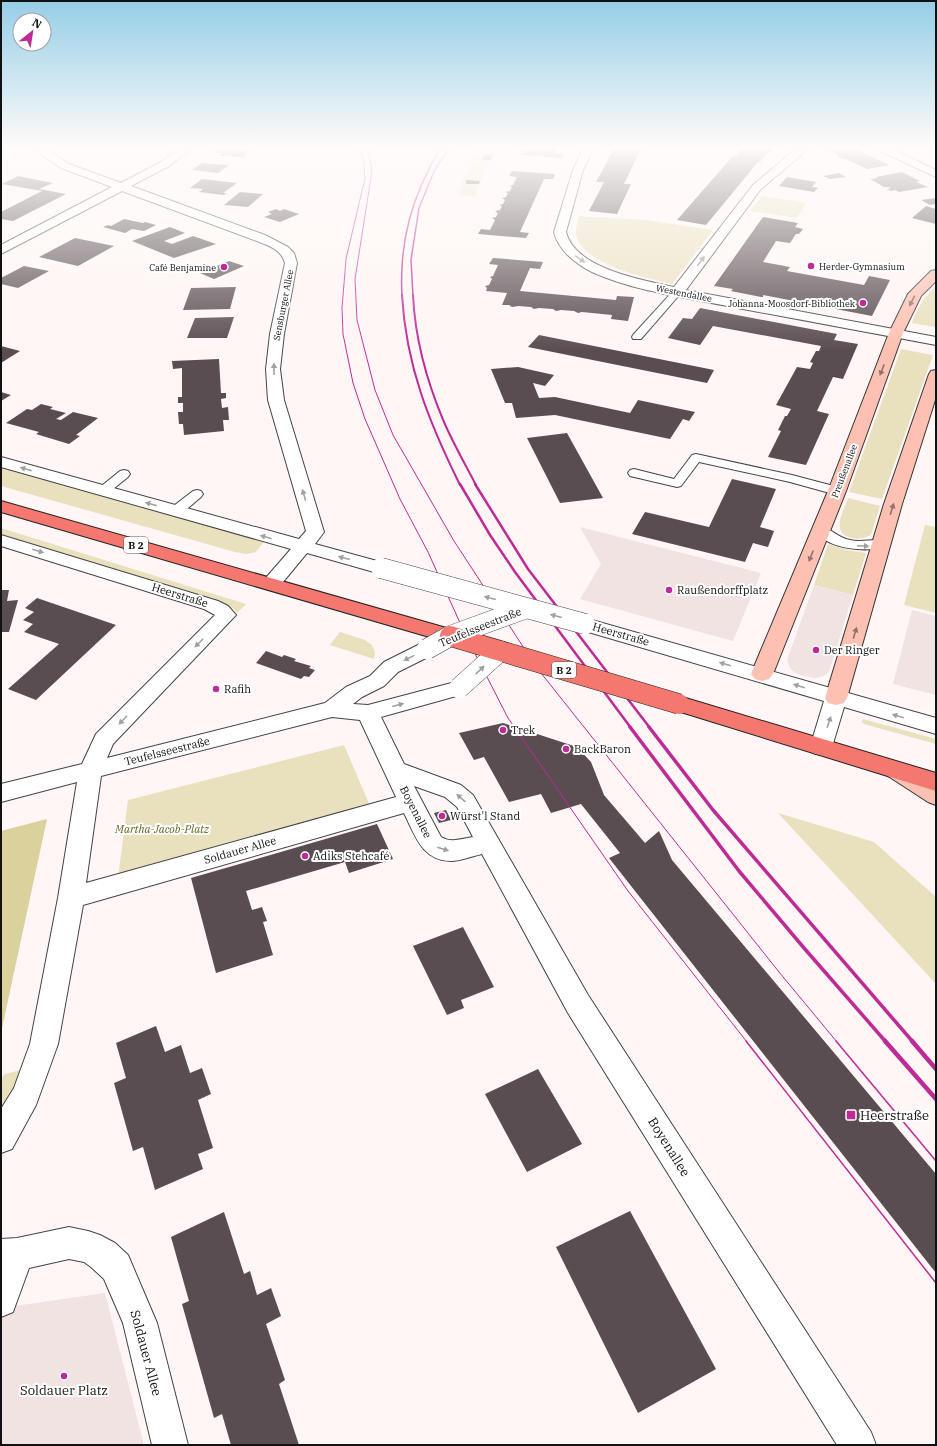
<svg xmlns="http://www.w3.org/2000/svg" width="937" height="1446" viewBox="0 0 937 1446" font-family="'IBM Plex Serif',serif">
<rect width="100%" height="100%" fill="#fff6f5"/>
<path fill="#e9e0be" d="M479 149H499L486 169 475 196 459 195 464 177Z
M762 196 806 203 797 218 750 211Z
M579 216 646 220 713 230 672 284C647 278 582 265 576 234 575 228 578 222 579 216Z
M936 286V327L912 323C917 307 924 298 936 286Z
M901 349 933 355 882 499 849 492Z
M1 467 261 541 263 543 256 552 246 554 235 552 1 486Z
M848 498 880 506 871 535C865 538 859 539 852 538 830 533 843 513 848 498Z
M925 525 936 527V613L904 605Z
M1 528 246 604 237 613 234 609 216 601 1 534Z
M828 544 847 550 866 553 853 595 814 585Z
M340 632 365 640 372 645 375 653 374 659 330 645Z
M863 719 936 739V744L864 724 862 722Z
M344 745 370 806 118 878 128 800Z
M778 813 874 842 936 897V984Z
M21 1070 13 1092 1 1111V1079L5 1074Z"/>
<path fill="#dad19d" d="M47 819 1 1033V831Z"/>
<path fill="#f0e3e2" d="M580 527 761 573 733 641 580 599 601 564Z
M814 585 853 595 829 672 824 676 815 678 803 676 794 672 790 668 787 660Z
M912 610 936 616V695L893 684Z
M105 1293 144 1445H1V1308Z"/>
<path fill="#594d51" d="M532 149H558L556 153 564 154 562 158 520 155 523 151H530Z
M614 149H641L624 184H631L617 214 589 211 604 182H596Z
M742 149H773L770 153H767L760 162H758L706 225 677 220 732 157H735Z
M826 149H855L889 165 867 169 846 159H843L837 157 840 156Z
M217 150 249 151 243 157 220 156 222 153H214Z
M485 154 493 155 490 160H482Z
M202 163 215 164 229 165 218 173 192 170Z
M512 171 555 174 553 179H544L520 232 529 233 526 238 478 234 481 229 490 230 495 220 492 218 496 217 498 213 495 211 500 210 502 206 499 205 503 204 505 200 502 198 506 197 508 193 505 192 510 191 512 187 509 186 513 185 517 177 509 176Z
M902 172 920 181 916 182 928 187 899 192 895 190 891 191 887 189 891 188 888 187H884L870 179 878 178 876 177Z
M839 173 846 177 830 179 823 176Z
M18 176 53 183 39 189 66 194 13 221 1 219V212L42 191 2 184Z
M787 177 816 182 812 187 818 188 814 192 779 186Z
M202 179 237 183 223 193H227L224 195 199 192 203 189 190 188Z
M466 180 480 181 479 184H466Z
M240 192 263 194 248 207 224 205Z
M936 198V204L930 205 921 200Z
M926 206 936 209V224L912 218Z
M276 209 280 211 284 209 299 214 280 222 264 217 272 214 268 212Z
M763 217 798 223 795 227 803 229 799 234H796L790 243 776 241 763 262 790 267 787 271 864 285 869 276 890 280 872 316 763 295V297H761L731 291 733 289 714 286Z
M124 219 143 223 145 222 156 225 144 231 132 229 125 233 103 227 108 225 111 226Z
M170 227 185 233 164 241 172 244 193 236 216 244 174 258 132 241Z
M75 238 114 246 78 266 39 257Z
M493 258 543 262 540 269 530 268 520 291 616 300 617 296 634 297 628 321 611 319 612 315 582 312 578 313 574 311 561 310 556 311 553 309 539 308 534 309 531 307 518 306 512 307 509 305H502L507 293 486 291 487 288 485 286 489 285 492 279 490 277 493 276 498 265 489 264Z
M229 261 244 266 214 279 200 273Z
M24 266 49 271 18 288 1 284V278Z
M236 287 230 309 183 310 191 288Z
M700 308 837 334 834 340 858 344 843 379 833 377 817 411 829 414 806 465 768 457 781 431 778 430 785 416H787L791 409 776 405 797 367 810 369 813 363 810 362 816 351H819L821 346 713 326 700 345 668 338 683 318 692 319Z
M234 317 227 338H187L195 318Z
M539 335 714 370 707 383 528 347Z
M1 346 20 351 1 363Z
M219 359 221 393H226V398L221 399 222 408 228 407 229 420H223L224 431 184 435 183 424H179L178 412H183V403H178V397H182V368L173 369 172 361Z
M518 367 554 375 545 386 533 383 539 398 555 397 630 413 638 400 695 412 689 421 683 419 670 439 555 415 516 418 512 403H505L491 369Z
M1 392 11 395 1 401Z
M41 404 53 407 50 409 66 413 56 419 61 420 73 412 98 418 76 435 80 436 69 444 36 434 39 432 6 423 27 409 32 410Z
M567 433 603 498 560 503 527 438Z
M732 479 776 489 760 527 774 531 768 547 753 543 745 562 632 534 645 512 709 527Z
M1 590H9L7 601 18 600 9 632H1Z
M37 598 116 625 36 700 8 689 59 644 24 632 33 624 23 620 34 612 25 608Z
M266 651 282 657 284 655 296 659 294 661 311 666 309 668 315 670 309 677 304 676 301 679 256 663Z
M503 723 577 747 591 762 604 795 645 843 659 831 672 860 936 1174V1273L609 858 620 853 581 804 551 813 541 794 509 802 484 757 474 760 459 733Z
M446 810 451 820 439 823 434 813Z
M377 824 393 859 349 873 345 862 246 891 252 910 262 907 267 921 263 922 273 955 216 973 191 878Z
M463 927 494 987 461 1000 464 1008 447 1015 413 946Z
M156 1026 165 1052 181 1045 190 1073 202 1068 211 1094 198 1100 213 1148 198 1154 203 1169 155 1190 143 1147 133 1151 114 1083 126 1078 116 1043Z
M538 1069 582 1144 527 1172 485 1094Z
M630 1211 716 1369 638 1413 556 1247Z
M224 1212 244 1274 250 1271 257 1295 271 1288 281 1316 266 1324 285 1380 279 1384 299 1445H231L222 1414 214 1418 182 1304 189 1301 171 1237Z"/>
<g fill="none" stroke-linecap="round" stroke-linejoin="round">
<g stroke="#444" stroke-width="2">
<path id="lane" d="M677 289 680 290 682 292 680 294 641 339H633L632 337 633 335 674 290Z
M696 454 792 475 841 488 843 491 841 494 837 495 790 482 699 462 681 486 677 487 630 476 628 473 630 470 634 469 674 479 692 455Z
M124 470 128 471 130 474 128 477 107 494H99L97 491 99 488 120 471Z
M197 490 201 491 203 494 201 497 181 514H171L170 511 171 508 193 491Z
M821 526C831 529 839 538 850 540 862 543 874 538 886 541L888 544 886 547C865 552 828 550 814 530L816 527Z"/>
</g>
<g stroke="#444" stroke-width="2">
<path id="street" d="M33 149H45L69 164 121 183 161 162 179 149H191L169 166 131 186 265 235 288 247 294 253 297 263 284 334 280 369 284 400 324 532 315 544 388 564 390 568 388 572 381 574 307 553 278 588 271 590 264 588 261 584 264 580 291 549 1 467V457L299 539 306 531 268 400 266 369 270 334 285 263C281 249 269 246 257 241L122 191 1 254V245L112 187 61 168Z
M583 149H593L583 170 566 232C575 269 643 280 674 287L753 185 796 149H808L761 189 686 290 936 337V345C866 332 797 319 727 306 683 297 634 291 592 272 576 264 558 250 554 232L573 170Z
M879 149H892L936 170V177L880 151Z
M1 535 218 601 228 606 236 615 113 744 107 758 325 703 346 687 370 676 384 662 420 644 427 642 434 644 437 649 434 654 398 672 384 686 362 697 353 704 368 705 459 681 467 683 470 688 467 693 381 717 404 764 461 785 473 795 588 995 871 1432 876 1445H837L568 1013 482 854C472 856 461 861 451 861 422 861 415 835 404 813L83 905 58 1044 36 1105 12 1149 1 1153V1109L14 1088 30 1044 58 898 77 782 1 802V784L82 764 96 734 215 615 204 609 1 546ZM332 717 360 720 396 797 86 883 101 776ZM414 786 445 797 457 807 473 837C461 839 451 843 441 837Z
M585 618 936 718V734L844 707 832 747 829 753 821 755 813 753 810 747 824 701 578 629 575 624 578 619Z
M69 1227 88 1231 100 1235 115 1243 128 1255 157 1323 188 1445H152L123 1323 104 1279 91 1267 84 1262 69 1259 29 1268 13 1312 1 1317V1239L17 1238Z"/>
</g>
<g stroke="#333" stroke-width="2">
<path id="secondary" d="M936 270V281L921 296 903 333 846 491 773 674 769 679 762 681 755 679 751 674 828 491 889 333 908 294 931 271Z
M936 370V397L902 504 847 698 844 703 836 705 828 703 825 698 884 504 929 374 931 371Z
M896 762 904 764 936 784V805L928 802 888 776 885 770 888 764Z"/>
</g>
<g stroke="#222" stroke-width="2">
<path id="primary" d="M1 501 457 631 460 636 457 641 450 643 443 641 1 512Z
M679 696 936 773V791L671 709 668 704 671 699Z"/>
</g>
<use href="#lane" fill="#fff" fill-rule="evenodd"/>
<use href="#street" fill="#fff" fill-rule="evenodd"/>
<use href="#secondary" fill="#fcc1b2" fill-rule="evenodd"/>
<use href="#primary" fill="#f4786f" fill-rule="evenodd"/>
<path stroke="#be2b97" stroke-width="1" d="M360 149 364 162 365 178 346 259 342 308 343 334 353 383 365 419 400 499 428 552 466 636 508 718 628 891 747 1042
M368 149 372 171 355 279 357 320 375 390 393 435 454 541 537 668 779 972 837 1042"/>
<path stroke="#be2b97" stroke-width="1.5" d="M746 1041 936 1283
M836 1041 936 1161"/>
<path stroke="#be2b97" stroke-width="1.5" d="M402 296C399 241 412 196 440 149
M413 296 411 260 419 208 435 169 449 149"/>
<path stroke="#be2b97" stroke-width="2" d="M402 295C406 366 429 422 460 485
M413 295C415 339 427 382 444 422 453 443 465 464 476 485"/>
<path stroke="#be2b97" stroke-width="2.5" d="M460 484 490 535 515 572 631 728
M475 484 528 569 650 728"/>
<path stroke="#be2b97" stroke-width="3.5" d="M630 727 739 871 804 948 886 1042
M649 727 713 810 913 1042"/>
<path stroke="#be2b97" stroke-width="4.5" d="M885 1041 936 1099
M912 1041 936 1069"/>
<g stroke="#444" stroke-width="21" stroke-linecap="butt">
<path id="street-bridge" d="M381 568 585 624
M427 649 450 636 527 608
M459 688 500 651"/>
</g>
<g stroke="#222" stroke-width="21" stroke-linecap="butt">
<path id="primary-bridge" d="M450 636 679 704"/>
</g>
<use href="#street-bridge" stroke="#fff" stroke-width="20"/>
<use href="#primary-bridge" stroke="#f4786f" stroke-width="20"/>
</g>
<defs><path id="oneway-solid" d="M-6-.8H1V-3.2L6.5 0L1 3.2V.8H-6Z"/></defs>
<g fill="#a0a0a0">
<use href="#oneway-solid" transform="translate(580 259) rotate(34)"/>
<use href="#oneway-solid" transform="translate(701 261) rotate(-53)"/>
<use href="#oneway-solid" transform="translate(274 369) rotate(-90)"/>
<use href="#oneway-solid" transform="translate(26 469) rotate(-164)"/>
<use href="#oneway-solid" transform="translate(304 495) rotate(-106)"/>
<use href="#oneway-solid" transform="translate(151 504) rotate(-164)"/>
<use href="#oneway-solid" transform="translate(266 537) rotate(-164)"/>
<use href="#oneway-solid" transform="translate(863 546) rotate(3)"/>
<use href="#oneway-solid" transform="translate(38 551) rotate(17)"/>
<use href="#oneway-solid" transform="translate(344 558) rotate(-165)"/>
<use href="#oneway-solid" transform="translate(490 598) rotate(-165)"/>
<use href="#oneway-solid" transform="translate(556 616) rotate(-165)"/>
<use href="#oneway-solid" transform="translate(199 643) rotate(135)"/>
<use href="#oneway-solid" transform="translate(409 658) rotate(154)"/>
<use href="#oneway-solid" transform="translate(725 664) rotate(-164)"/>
<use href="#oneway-solid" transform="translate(480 670) rotate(-43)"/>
<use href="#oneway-solid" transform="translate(799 686) rotate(-163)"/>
<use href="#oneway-solid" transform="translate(398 705) rotate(-15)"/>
<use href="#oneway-solid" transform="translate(898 716) rotate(-164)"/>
<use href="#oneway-solid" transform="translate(123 720) rotate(134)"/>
<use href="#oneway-solid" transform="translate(829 722) rotate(-72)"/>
<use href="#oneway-solid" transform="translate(461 798) rotate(-138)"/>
<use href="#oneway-solid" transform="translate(443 849) rotate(18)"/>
</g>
<g fill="#92726a">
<use href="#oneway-solid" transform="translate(912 301) rotate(117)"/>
<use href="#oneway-solid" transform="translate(882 370) rotate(111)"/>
<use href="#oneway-solid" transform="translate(892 509) rotate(-73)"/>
<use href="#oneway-solid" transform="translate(811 556) rotate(112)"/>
<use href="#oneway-solid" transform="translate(855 633) rotate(-73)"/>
</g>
<linearGradient id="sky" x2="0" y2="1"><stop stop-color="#95cee6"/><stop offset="0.42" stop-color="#fffbfa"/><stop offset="1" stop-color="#fffbfa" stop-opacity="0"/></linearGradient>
<rect width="937" height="351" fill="url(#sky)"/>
<g fill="#be2b97" stroke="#fff" stroke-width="1.5">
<circle cx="811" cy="266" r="4"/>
<circle cx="224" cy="267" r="4"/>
<circle cx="863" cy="303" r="4"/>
<circle cx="669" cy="590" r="4"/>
<circle cx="816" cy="650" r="4"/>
<circle cx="216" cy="689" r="4"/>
<circle cx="503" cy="730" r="4"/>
<circle cx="566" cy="749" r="4"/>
<circle cx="442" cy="816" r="4"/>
<circle cx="305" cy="856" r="4"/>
<rect x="846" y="1110" width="10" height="10" rx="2"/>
<circle cx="64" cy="1376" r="4"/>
</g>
<g text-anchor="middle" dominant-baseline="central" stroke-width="4" stroke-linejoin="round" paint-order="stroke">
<g font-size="9" fill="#111" stroke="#fff" text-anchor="end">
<text x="819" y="266" text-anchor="start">Herder-Gymnasium</text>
<text x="216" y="267">Café Benjamine</text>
<text x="855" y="303">Johanna-Moosdorf-Bibliothek</text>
</g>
<g font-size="9" fill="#111" stroke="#fff">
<text transform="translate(684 293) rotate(11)">Westendallee</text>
<text transform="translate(283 305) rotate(-79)">Sensburger Allee</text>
<text transform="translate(844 471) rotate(-69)">Preußenallee</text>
</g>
<g fill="#fff" stroke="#585858" stroke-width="1">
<rect x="124" y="537" width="24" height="16" rx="3"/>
<rect x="552" y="662" width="24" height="16" rx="3"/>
</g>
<g font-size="10" font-weight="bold" fill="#111">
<text x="136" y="545">B 2</text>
<text x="564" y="670">B 2</text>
</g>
<g font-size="11" fill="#111" stroke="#fff" text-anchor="start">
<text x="677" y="590">Raußendorffplatz</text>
<text x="824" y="650">Der Ringer</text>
<text x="224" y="689">Rafih</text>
<text x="511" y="730">Trek</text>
<text x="574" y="749">BackBaron</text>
<text x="450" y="816">Würst'l Stand</text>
<text x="313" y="856">Adiks Stehcafé</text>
</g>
<g font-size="11" fill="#111" stroke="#fff">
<text transform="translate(180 595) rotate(17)">Heerstraße</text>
<text transform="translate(480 627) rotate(-22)">Teufelsseestraße</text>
<text transform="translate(621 634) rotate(16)">Heerstraße</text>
<text transform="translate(167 751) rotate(-14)">Teufelsseestraße</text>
<text transform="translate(416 812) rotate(63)">Boyenallee</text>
<text transform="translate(240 850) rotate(-16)">Soldauer Allee</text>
</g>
<g font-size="11" font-style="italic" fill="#606821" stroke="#fff">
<text x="162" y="829">Martha-Jacob-Platz</text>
</g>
<g font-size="13" fill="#111" stroke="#fff" text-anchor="start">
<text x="860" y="1115">Heerstraße</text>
<text x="64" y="1390" text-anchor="middle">Soldauer Platz</text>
</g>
<g font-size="13" fill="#111" stroke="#fff">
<text transform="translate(669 1147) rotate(58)">Boyenallee</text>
<text transform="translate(146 1353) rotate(75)">Soldauer Allee</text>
</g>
</g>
<rect width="937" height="1446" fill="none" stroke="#111111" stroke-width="4"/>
<g transform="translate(32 32) rotate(30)"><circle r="19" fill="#ffffff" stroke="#a0a0a0"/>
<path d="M0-3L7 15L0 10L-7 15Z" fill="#be2b97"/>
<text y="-6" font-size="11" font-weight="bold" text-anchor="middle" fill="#111111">N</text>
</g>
</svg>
